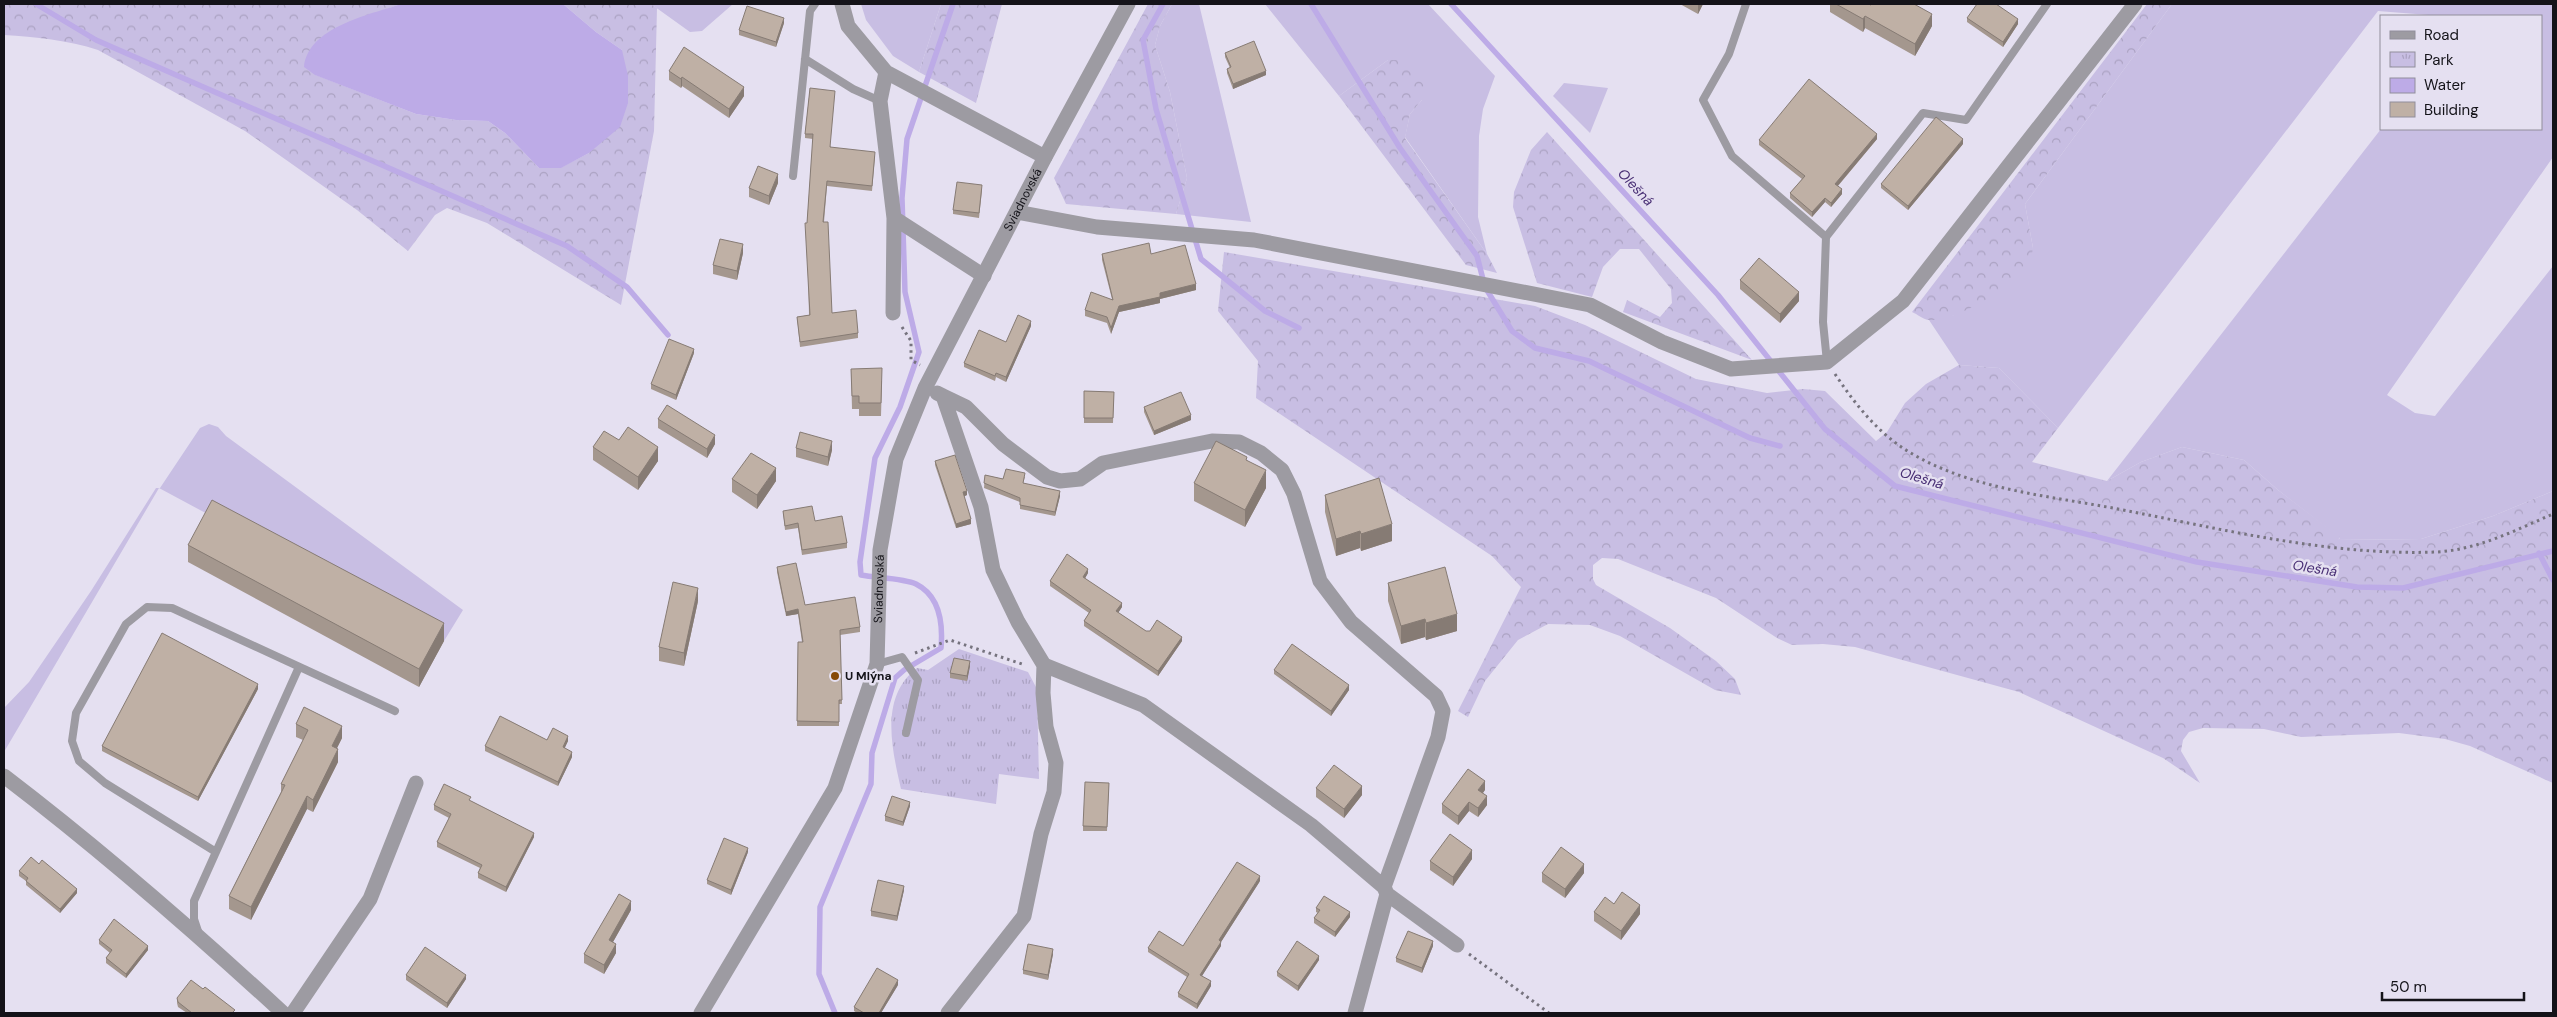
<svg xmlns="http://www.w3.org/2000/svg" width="2557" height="1017" viewBox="0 0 2557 1017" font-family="'DM Sans',sans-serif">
<defs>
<pattern id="forest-crowns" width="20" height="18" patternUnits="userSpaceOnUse" patternTransform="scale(1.25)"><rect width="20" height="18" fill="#c8bee3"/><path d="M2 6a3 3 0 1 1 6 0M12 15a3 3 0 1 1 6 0" fill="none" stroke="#aba2c2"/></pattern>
<pattern id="park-tufts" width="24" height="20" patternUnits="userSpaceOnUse" patternTransform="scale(1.25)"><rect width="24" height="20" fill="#c8bee3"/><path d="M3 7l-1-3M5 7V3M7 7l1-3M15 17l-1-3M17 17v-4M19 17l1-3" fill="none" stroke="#aba2c2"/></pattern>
</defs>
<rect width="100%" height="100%" fill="#e5e0f1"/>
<path fill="#c8bee3" d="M651 4H733L702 31 690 32Z
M861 4H941L919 72 893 56 866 20Z
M1172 4H1199L1251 222 1176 214 1187 178 1170 92 1155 45 1160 26Z
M1265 4H1428L1495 76 1483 109 1479 136 1478 217 1487 254 1405 137 1410 114 1422 100 1388 60 1339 96Z
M2172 4H2553V157L2387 395 2415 413 2435 416 2553 266V491L2493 516 2421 539 2337 540 2340 538 2278 490 2244 460 2182 447 2141 462 2107 481 2381 129H2541V16H2441L2378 11 2058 428 1999 368 1959 365 1929 320 1954 315 2033 248 2025 204Z
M1564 83 1608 88 1590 133 1553 96Z
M209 424 218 427 226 436 463 610 444 641 159 488 4 752V708L29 682 91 591 156 488H160L200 428Z"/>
<path fill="url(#forest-crowns)" d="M4 4H401L364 17 316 75 416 114 456 120 488 121 505 133 539 168H560L589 153 622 50 596 32 563 4H651L657 8 654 131 621 305 487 223 447 208 435 215 408 251 357 210 245 131 98 50C68 40 35 37 4 35Z
M941 4H1002L976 103 919 72Z
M1148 4H1172L1160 26 1155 45 1170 92 1187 178 1176 214 1066 204 1054 178Z
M2147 4H2172L2025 204 2033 248 2029 270C2007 287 1958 322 1929 320 1924 320 1917 314 1912 312Z
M1388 60H1406L1420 71 1425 87 1422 100 1410 114 1405 138 1487 254 1497 273 1466 265 1339 96Z
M1547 132 1752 360 1623 312 1627 300 1660 317 1672 303 1671 289 1639 249H1620L1603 267 1592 297 1537 283 1513 207 1514 192 1531 150Z
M1224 252 1535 306 1585 325 1696 379 1767 393 1803 389 1825 391 1876 441 1887 432 1905 403 1926 384 1959 365 1999 368 2058 428 2032 462 2107 481 2141 462 2182 447 2244 460 2278 490 2340 537 2338 540 2421 539 2493 516 2553 491V783L2470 746 2445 739 2399 733 2301 737 2264 729 2203 728 2189 732 2183 740 2181 751 2200 783 2163 758 2019 692 1855 647 1823 644 1792 645 1777 638 1716 598 1618 559 1602 558 1593 565V579L1596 585 1670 628 1716 661 1735 679 1741 695 1715 690 1620 636 1590 625 1548 624 1518 640 1485 681 1468 717 1458 711 1521 587 1492 556 1256 398 1258 361 1218 311Z"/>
<path fill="url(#park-tufts)" d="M959 649 1028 672 1037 689 1039 779 999 774 996 804 901 789C892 749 879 697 917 668L928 670Z"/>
<path fill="#bdabe7" d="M401 4H563L596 32 622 50 628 76V103L620 127 589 153 561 168H539L505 133 488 121 456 120 416 114 315 75 304 67C308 27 369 15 401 4Z"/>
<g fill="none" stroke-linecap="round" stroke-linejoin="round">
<path stroke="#bdabe7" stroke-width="5.5" d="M36 4 96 40 567 246 627 287 668 335
M1163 4 1143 40 1156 109 1201 259 1265 311 1299 328
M1311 4 1400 148 1477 256 1485 287 1512 331 1535 348 1589 361 1750 438 1780 446
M1451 4 1718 295 1825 429 1895 486 2197 562 2357 587 2403 588 2553 551
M2539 553 2553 580
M835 1013 819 974 820 907 871 784 872 753 895 678 904 670 941 648C943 625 940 596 916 584 903 578 876 578 861 575L860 562 875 458 900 407 919 352 905 292 902 198 907 139 953 4"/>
<path stroke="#76737e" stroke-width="3" stroke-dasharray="2.5 4" stroke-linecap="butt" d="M902 327 911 341V360L920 365
M1835 374C1857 407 1881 437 1916 456 1977 490 2050 496 2118 509 2222 529 2329 556 2436 552 2477 550 2516 530 2553 514
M915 653 950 640 1025 665
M1469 954 1549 1013"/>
<path stroke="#9d9ba2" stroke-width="8" d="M1746 4 1729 54 1703 100 1732 156 1826 237 1823 322 1827 362
M805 59 853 89 880 101
M793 176 810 11 815 4
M1826 237 1923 113 1966 120 2047 4
M877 664 902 657 918 680 906 733
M216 852 105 783 79 761 72 741 76 713 126 624 147 607 172 608 395 711
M199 934 194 919V901L299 667"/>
<path stroke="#9d9ba2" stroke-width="15" d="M842 4 848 26 886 72 1045 157
M886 72 880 101 894 218 984 276
M1017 212 1097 227 1254 240 1590 305 1662 342 1731 369 1827 362 1903 301 2135 4
M893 313 894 218
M937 393 943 396 981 507 993 570 1018 622 1044 665 1143 705 1311 825 1384 887 1387 894 1355 1013
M943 396 966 407 1003 444 1047 477 1060 481 1080 479 1103 463 1212 441 1239 442 1261 453 1282 470 1294 494 1320 581 1351 622 1436 696 1443 711 1438 737 1384 887
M4 776C101 850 193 930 283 1013
M1387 894 1457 945
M293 1013 370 899 416 783
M948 1013 1024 916 1041 834 1054 792 1056 763 1046 727 1043 693 1044 665"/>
<path stroke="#9d9ba2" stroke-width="15" id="s1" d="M701 1013 835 788 877 664 880 550 896 459 925 388 1045 157 1128 4"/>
</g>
<path fill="#a4978e" d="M1680 4H1703L1698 14Z
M1830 4H1868L1932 26 1915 56 1865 28 1863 32 1830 12Z
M1967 18 2018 24 2003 47 1967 22Z
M784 23 776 47 739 35V30Z
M1225 53 1266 75 1233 89 1227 73V69L1230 68 1225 57Z
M669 71 744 96 729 118 682 86 681 88 669 80Z
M810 88 831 148 875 156 872 191 827 186 824 222 832 313 858 333V338L800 347 797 317 809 315 807 223 813 139 805 138V134Z
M1877 139 1838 186 1842 194 1831 207 1825 202 1812 217 1790 198V193L1802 179 1759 145V140Z
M1963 144 1908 210 1881 188V184Z
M778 183 769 205 749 197V188Z
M982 190 979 218 953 214V210Z
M743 253 737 280 713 274V265Z
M1102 254H1151L1196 290 1160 299V303L1119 312 1111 334 1107 323 1085 316V310L1112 299 1102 260Z
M1740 280 1799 301 1780 323 1740 289Z
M1031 326 1006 382 996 377 995 381 964 367V363L1006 342Z
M694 353 676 400 651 389V384Z
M851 369 882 381 881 416H859V409H852Z
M1084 391 1114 392 1113 423H1084Z
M1144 407 1191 420 1154 435 1144 412Z
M658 419 715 444 707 458 658 428Z
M619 440 658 461 638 490 593 460V447Z
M796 448 832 450 828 466 796 457Z
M1247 460 1266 488 1245 527 1194 501V483Z
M935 461 967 495 964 496 971 524 956 528 935 465Z
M985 475 1003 479 1025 477 1023 483 1060 496 1055 516 1020 509V502L984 488Z
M732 479 776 481 757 509 732 492Z
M1325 495 1392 541 1361 551 1360 548 1336 556 1325 512Z
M783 511 815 521 847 543V548L802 555 798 528 785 530Z
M188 545 444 641 419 687 188 562Z
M777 567 805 605 860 627V632L840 635 842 704H839V726H797L798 642H802L798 614 786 616 777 572Z
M1088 573 1085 578 1122 607 1118 613 1146 631 1182 641 1158 676 1084 626V621L1089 613 1050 586V581Z
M1388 583 1457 631 1426 640 1425 637 1401 644 1388 601Z
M698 601 684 666 659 661V647Z
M970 666 967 681 950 678V673Z
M1274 670 1349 690 1331 716 1274 674Z
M258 689 198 801 102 751V746Z
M296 724 342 738 337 748 338 762 313 812 307 809 251 920 229 909V896L281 792V784L303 740 296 737Z
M547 740 568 741 564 748 572 757 558 786 485 751V746Z
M1109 783 1107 831H1083V826Z
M1316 788 1362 795 1344 818 1316 797Z
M1485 790 1483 793 1487 805 1478 817 1469 811 1458 825 1442 813V804Z
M471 801 534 837 506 892 478 878V873L480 868 437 847V842L449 818 434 810V805Z
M910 806 903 826 885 821V816Z
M748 852 731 895 707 884V880Z
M1472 859 1453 886 1430 870V861Z
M19 871 77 893 60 913 26 885V881L19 876Z
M1542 873H1584L1565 898 1542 882Z
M1260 881 1221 942V946L1202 976 1211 986 1197 1009 1178 997V993L1187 977 1148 952V948L1183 946Z
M904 890 897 921 871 916V911Z
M1614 904 1640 914 1621 940 1594 921V912Z
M1316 908 1350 917 1335 937 1314 923V918L1318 913 1316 912Z
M631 910 613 942 616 953 604 974 584 963V954Z
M99 940 148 950 126 978 106 963V958L110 953 99 944Z
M1433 946 1422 973 1396 962V958Z
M1053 954 1048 980 1023 974V970Z
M1319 960 1298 991 1277 976V972Z
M406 975 466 979 447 1008 406 980Z
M898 985 881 1013H857L854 1011V1007Z
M177 998 235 1013H187L178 1007 177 1003Z"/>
<path fill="#867b74" d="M1698 4H1703L1698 14Z
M1932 14V26L1915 56V44Z
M1865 16V28L1863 32V19Z
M784 18V23L776 47V42Z
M2018 19V24L2003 47V42Z
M1266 71V75L1233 89V84Z
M682 77V86L681 88V79Z
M744 87V96L729 118V109Z
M1877 134V139L1835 189V184Z
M1963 139V144L1908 210V206Z
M778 174V183L769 205V196Z
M1842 189V194L1831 207V203Z
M1825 198V202L1812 217V212Z
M743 244V253L737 280V271Z
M1196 284V290L1160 299V303L1119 312 1111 334V328L1119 306 1160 293Z
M1799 292V301L1780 323V314Z
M1031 321V326L1006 382V377Z
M694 349V353L676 400V395Z
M1191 415V420L1154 435V431Z
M715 435V444L707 458V449Z
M832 441V450L828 466V457Z
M658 447V461L638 490V477Z
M776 468V481L757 509V495Z
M1266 470V488L1245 527V510Z
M967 491V495L963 497V492Z
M1060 491V496L1055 516V512Z
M971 519V524L956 528V524Z
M1392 524V541L1361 551V534Z
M1360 531V548L1336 556V539Z
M1088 569V573L1083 582V577Z
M698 588V601L684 666V653Z
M1122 603V607L1116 616V611Z
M798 609V614L786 616V612Z
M1457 614V631L1426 640V623Z
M1425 619V637L1401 644V626Z
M444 623V641L419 687V669Z
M1182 637V641L1158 676V671Z
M970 661V666L967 681V676Z
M258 684V689L198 801V797Z
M1349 685V690L1331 716V711Z
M342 726V738L332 758V746Z
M568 736V741L563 752V747Z
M338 749V762L313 812V800Z
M572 752V757L558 786V782Z
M1485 781V790L1478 799V790Z
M1362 786V795L1344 818V809Z
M307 796V809L251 920V907Z
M1487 796V805L1478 817V808Z
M910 802V806L903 826V822Z
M1469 802V811L1458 825V816Z
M534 833V837L506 892V887Z
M748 848V852L731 895V890Z
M1472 850V859L1453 886V877Z
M1584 864V873L1565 898V889Z
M1260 876V881L1221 942V946L1200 979V975L1219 940Z
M904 886V890L897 921V916Z
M77 889V893L60 913V909Z
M631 901V910L609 949V940Z
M1640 905V914L1621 940V931Z
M1350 912V917L1335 937V932Z
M1433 941V946L1422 973V968Z
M616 944V953L604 974V965Z
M148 946V950L126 978V974Z
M1053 949V954L1048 980V975Z
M1319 956V960L1298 991V986Z
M466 975V979L447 1008V1003Z
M898 980V985L881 1013H879Z
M1211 981V986L1197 1009V1004Z"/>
<path fill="#bfb0a5" stroke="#867b74" d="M1836 4H1868L1871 5 1872 4H1914L1932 14 1915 44 1865 16 1863 19Z
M1977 4H1996L2018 19 2003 42 1967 18Z
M747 6 784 18 776 42 739 30Z
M1254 41 1266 71 1233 84 1227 69 1231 67 1225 53Z
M684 47 744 87 729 109 682 77 681 79 669 71Z
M1809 79 1877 134 1835 184 1842 189 1831 203 1825 198 1812 212 1790 193 1805 176 1759 140Z
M810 88 835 91 830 147 875 152 872 186 827 181 823 222H828L832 313 856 310 858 333 800 342 797 317 810 315 805 223H807L813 134H805Z
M1936 117 1963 139 1908 206 1881 184Z
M758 166 778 174 769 196 749 188Z
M957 182 982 185 979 213 953 210Z
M720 239 743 244 737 271 713 265Z
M1149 243 1151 254 1185 245 1196 284 1160 293V297L1119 306 1111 328 1107 317 1085 310 1091 292 1113 300 1102 254Z
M1759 258 1799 292 1780 314 1740 280Z
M1018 315 1031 321 1006 377 996 373 995 376 964 363 979 330 1006 342Z
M669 339 694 349 676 395 651 384Z
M882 368 881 403H859V396H852L851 369Z
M1084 391 1114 392 1113 418H1084Z
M1181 392 1191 415 1154 431 1144 407Z
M667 405 715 435 707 449 658 419Z
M628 427 658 447 638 477 593 447 604 431 619 440Z
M800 432 832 441 828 457 796 448Z
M1216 441 1247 457 1246 460 1266 470 1245 510 1194 483Z
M751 453 776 468 757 495 732 479Z
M955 455 967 491 963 492 971 519 956 524 935 461Z
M1006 469 1025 473 1023 483 1060 491 1055 512 1020 505V498L984 483 985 475 1003 479Z
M1379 478 1392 524 1361 534 1360 531 1336 539 1325 495Z
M212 500 444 623 419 669 188 545Z
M812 506 815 521 842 516 847 543 802 550 798 523 785 526 783 511Z
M1067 554 1088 569 1083 577 1122 603 1116 611 1146 631H1150L1157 620 1182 637 1158 671 1084 621 1091 610 1050 581Z
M796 563 805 605 855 597 860 627 840 630 842 700H839V722L797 721 798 642H803L798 609 786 612 777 567Z
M1445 567 1457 614 1426 623 1425 619 1401 626 1388 583Z
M673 582 698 588 684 653 659 647Z
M162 633 258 684 198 797 102 746Z
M1292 644 1349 685 1331 711 1274 670Z
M954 658 970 661 967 676 950 673Z
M304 707 342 726 332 746 338 749 313 800 307 796 251 907 229 896 285 785 281 784 308 730 296 724Z
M500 716 547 740 553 728 568 736 563 747 572 752 558 782 485 746Z
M1334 765 1362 786 1344 809 1316 788Z
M1468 769 1485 781 1478 790 1487 796 1478 808 1469 802 1458 816 1442 804Z
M1085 782 1109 783 1107 827 1083 826Z
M444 784 471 797 469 800 534 833 506 887 478 873 482 865 437 842 451 814 434 805Z
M892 796 910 802 903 822 885 816Z
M1450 834 1472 850 1453 877 1430 861Z
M724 838 748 848 731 890 707 880Z
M1561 847 1584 864 1565 889 1542 873Z
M31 857 39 864 42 860 77 889 60 909 26 881 28 878 19 871Z
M1237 862 1260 876 1219 940 1221 942 1200 975 1211 981 1197 1004 1178 993 1189 974 1148 948 1159 931 1183 946Z
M878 880 904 886 897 916 871 911Z
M1622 892 1640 905 1621 931 1594 912 1605 897 1614 904Z
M619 894 631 901 609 940 616 944 604 965 584 954Z
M1324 896 1350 912 1335 932 1314 918 1320 910 1316 908Z
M114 919 148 946 126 974 106 958 112 950 99 940Z
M1408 931 1433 941 1422 968 1396 958Z
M1297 941 1319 956 1298 986 1277 972Z
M1028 944 1053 949 1048 975 1023 970Z
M425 947 466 975 447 1003 406 975Z
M877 968 898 980 879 1013H864L854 1007Z
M191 980 203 989 205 987 235 1010 232 1013H192L178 1002 177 998Z"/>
<circle fill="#864908" stroke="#e5e0f1" stroke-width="2" cx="835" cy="676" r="5"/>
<g text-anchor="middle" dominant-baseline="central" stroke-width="5" stroke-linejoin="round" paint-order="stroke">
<g font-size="12" fill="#141319" stroke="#e5e0f1">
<text stroke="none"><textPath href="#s1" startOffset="888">Sviadnovská</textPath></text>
<text stroke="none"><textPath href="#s1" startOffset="468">Sviadnovská</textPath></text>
</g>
<g font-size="12" font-weight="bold" fill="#141319" stroke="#e5e0f1" text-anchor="start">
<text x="845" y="676">U Mlýna</text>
</g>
<g font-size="14" font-style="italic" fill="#482e74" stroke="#e5e0f1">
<text transform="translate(1636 187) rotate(47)">Olešná</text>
<text transform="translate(1922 478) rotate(17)">Olešná</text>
<text transform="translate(2315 568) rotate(9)">Olešná</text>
</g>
</g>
<rect width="2557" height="1017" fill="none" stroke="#141319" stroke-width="10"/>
<rect x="2380" y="15" width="162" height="115" fill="#e5e0f1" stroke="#918e9b"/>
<rect x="2390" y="31" width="25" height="8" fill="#9d9ba2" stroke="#918e9b"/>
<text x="2424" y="40" font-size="15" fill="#141319">Road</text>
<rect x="2390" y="52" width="25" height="15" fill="url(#park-tufts)" stroke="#918e9b"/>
<text x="2424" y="65" font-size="15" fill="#141319">Park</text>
<rect x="2390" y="78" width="25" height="15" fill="#bdabe7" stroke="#918e9b"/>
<text x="2424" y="90" font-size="15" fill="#141319">Water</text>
<rect x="2390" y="102" width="25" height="15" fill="#bfb0a5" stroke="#918e9b"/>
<text x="2424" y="115" font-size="15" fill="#141319">Building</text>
<path d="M2382 992v8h142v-8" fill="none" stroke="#141319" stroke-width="2.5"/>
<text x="2390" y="992" font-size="15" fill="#141319" stroke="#e5e0f1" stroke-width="4" paint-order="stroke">50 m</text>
</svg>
